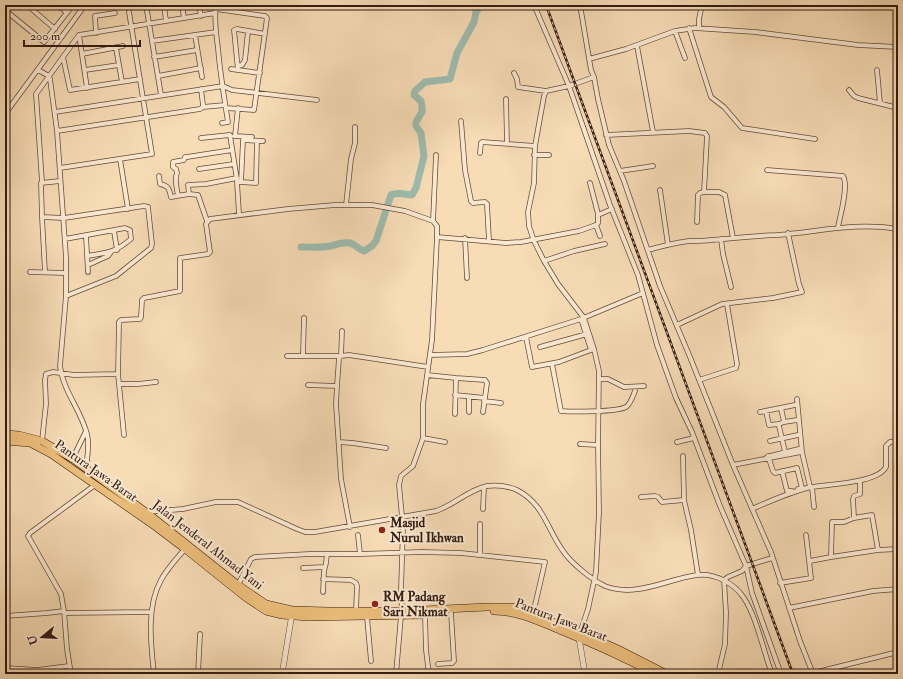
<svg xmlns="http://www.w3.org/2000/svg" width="903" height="679" viewBox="0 0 903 679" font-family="'IM FELL Double Pica',serif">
<rect width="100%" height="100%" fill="#f7dcb6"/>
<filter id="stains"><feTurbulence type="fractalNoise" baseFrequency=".005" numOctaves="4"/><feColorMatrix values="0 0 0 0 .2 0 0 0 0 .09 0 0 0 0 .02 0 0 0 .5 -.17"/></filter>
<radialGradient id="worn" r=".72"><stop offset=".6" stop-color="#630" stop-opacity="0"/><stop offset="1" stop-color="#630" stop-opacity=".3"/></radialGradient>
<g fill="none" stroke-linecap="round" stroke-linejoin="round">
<path stroke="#9dbcae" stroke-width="7" d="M301 247C311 247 321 248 331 246 338 244 342 242 350 243 355 244 358 249 364 251L372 246 376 241 391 195C399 191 404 195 412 195L416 188 424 156 421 133 416 126V122L422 112V107L421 101 414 95 415 91 425 82 450 79 457 53 474 22 476 12 481 5"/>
<g stroke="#644b3b" stroke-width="5.5">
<path id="minor" d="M27 5 55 29
M58 5 67 13
M146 5 161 95
M164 5 166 21
M182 5 184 18
M199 5 201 16
M216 5C214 19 216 34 218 48 220 73 224 97 228 122L222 123
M534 5 569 86 610 205 638 275 657 345 676 398 692 432 720 506 746 566 752 593 781 674
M580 5 591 70 594 77 598 99 609 145 624 181 660 286 690 357 733 465 771 552 800 641 813 674
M216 9 265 16 267 18 254 110 226 108
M5 10 44 42 73 5
M689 28 711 97 724 107 742 128 815 139
M699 28V19L702 5
M675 31 685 58
M96 33 95 16 115 13
M79 35 87 88
M195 35 202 77
M152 41 216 32
M637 46 653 132
M897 47 898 20
M116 48 122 82
M82 54 123 46
M63 57 70 90 140 79
M154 57 197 50
M589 59 626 49 675 31 695 28 755 32 858 45 898 47
M238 66 242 65 245 60 248 31
M231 69 260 73
M38 70 49 76 50 79 57 131 66 257V296L60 366C63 391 81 410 87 434 90 445 87 458 86 468
M85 70 119 65
M238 70 234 30 237 29 265 34
M877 70 880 103
M514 73 517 79 518 87 546 91
M158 76 201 68
M849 90 854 96 858 98 898 108
M506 99 507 143
M203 107 225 105
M55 112 223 86 232 90 317 100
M5 114 85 5
M461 121 465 170 471 201 473 203 485 202 487 204 489 241
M57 131 200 109 203 107V105L201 89
M606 135 689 131 705 133 707 136 704 192H719L725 195 733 238
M234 136 252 137
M235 136 238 108
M201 138 230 135 237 180
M480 153 481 143 482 142 535 146
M534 155H549
M120 159 128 209
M60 168 152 154 129 12
M199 169 234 164
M767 170 843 176C849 186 840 216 838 227
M620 171 653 166
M159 176 160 184C169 186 169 189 171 197L189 194 188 185 206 184 237 178
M42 182 36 94 79 35 215 13
M241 182 256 183 257 141
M590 183 598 214
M660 190 668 245
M189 194 198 195 207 221
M178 196C177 188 174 180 177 173L176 169 173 167V162L184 160 185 157H187L232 150
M346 205 351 159 355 143V127
M239 214 237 182H241L243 140 263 141
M42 217 41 183 60 181
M433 221 436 155
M697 222 698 195 700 193 704 192
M114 231 117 250
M86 236 88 272
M600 236 596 225 598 223V215L612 209
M465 238 467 278
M65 239 125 228 130 230 131 239C114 253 109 252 88 256
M721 239 723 254 731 287
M648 250C662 246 675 243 689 241 696 241 704 241 711 240 733 238 755 236 777 235 819 232 855 222 898 229
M544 261 574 251 605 244
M88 265 108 256 111 252
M30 272 66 273
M45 272 42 217 64 218 144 206 148 207 152 244 151 248 116 276 66 296
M677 325 722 304 773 298 802 292 799 284 788 233
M526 337 532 367 559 362 591 350 581 319
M540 347 587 334
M303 355 304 318
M430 355 467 354 483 350 581 319 643 293
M287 356H340
M341 356 342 331
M552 364 561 411C572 412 617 412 626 407 630 405 633 396 635 391
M118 374 124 435
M427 375 456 378 485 380 487 383 483 412
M599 379H608L624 387 644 386
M699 380 736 368 737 364 727 304
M119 384H138L156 382
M308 385 337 386 339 358 341 356 349 355 428 367
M337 386 336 404 341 479 350 527
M455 395 485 398
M797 399 802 452 810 487
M484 401 501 403
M781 408 784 422 779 424V426L785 452
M766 411 769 425 779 424
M469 412V397
M760 412 795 405
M455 414 456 378
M784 422 797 420
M423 438 445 442
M42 441 46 404 45 380 46 374 53 372 74 375 118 374 119 322 121 320 140 319 141 317 142 300 144 298 180 291V258L208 254 210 252 206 224 210 219 288 209 335 205H372L405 211 433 221 437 226V237
M770 441 798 435
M339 442 353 443 386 448
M677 442 694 438
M580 444 598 445
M683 456 684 500 691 530 698 575
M768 456 773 471 775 473 797 468 802 488 798 489
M72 460 86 431
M733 465 801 452 799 449 770 456 766 458
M782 471 787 491H792
M860 481V494L854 496 853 499 854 518 844 522H832L831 557 878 550 898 549
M812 487 814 507
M641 497 655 496 658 497 662 502 684 500
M483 509 484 487
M752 509C770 501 788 493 807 488 825 484 877 484 886 467V446L890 442 898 441
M146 512 183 509 216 502H238L297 529 305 532H315L436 511C454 505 468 490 487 486 497 485 508 486 517 490 544 504 547 529 563 551 571 563 592 580 605 586 636 598 667 579 697 575 715 573 734 583 744 598 757 618 763 650 772 674
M854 518 872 515 878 550
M358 535 360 554
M480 554V524
M810 561 831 557
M303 568 325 567
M323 579 351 580 356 583 357 586 356 611
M780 583 811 578 806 535
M238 585 251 559 255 557 310 554H360L422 552 461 553 545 562 533 614
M323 592 324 571 326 563 327 554
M789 608 873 591 898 589
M402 611 401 590 403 527 399 485 401 476 413 466 423 438V404L432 340 437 237 506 243 521 242 579 231 596 225
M64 613 151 612
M425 615 426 650 429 674
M5 616 47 613 64 611
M367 617 371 661
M580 633 588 609 596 572 599 512 598 445 599 371 594 349 584 318 558 284 544 261 534 241 529 226 528 212 534 183 535 146 544 96 546 91 569 86 594 77
M438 664 452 663 454 661 451 613
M5 668 37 670 69 666
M813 673 894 653
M71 674 67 649 64 611 61 594 28 536 30 533 95 485
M154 674C151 645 146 607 161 580 167 569 177 558 185 549
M198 674 200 634
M396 674 401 616
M718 674 725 644 726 613 724 580 728 577 742 571 746 566 772 558"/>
</g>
<g stroke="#644b3b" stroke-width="6">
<path id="tertiary" d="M579 638 585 674
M282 674 292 614"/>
</g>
<g stroke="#331b12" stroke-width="8">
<path id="trunk" d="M5 434 19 435 42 441 73 459 146 512 238 585 266 604 292 610 328 611H402L487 607H512L533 614 593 638 622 651 667 674
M5 441 30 443 51 454 156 527 185 549 245 597 266 611 282 615 308 617 422 615
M494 611C519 611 540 622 562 631 594 644 625 658 655 674"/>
</g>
<use href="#minor" stroke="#fae8d0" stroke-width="4"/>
<use href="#tertiary" stroke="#fae8d0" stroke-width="5"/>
<use href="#trunk" stroke="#ecbe7b" stroke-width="7"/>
<g stroke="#331b12" stroke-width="2.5">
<path id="rail" d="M546 5 793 674"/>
</g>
<use href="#rail" stroke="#fae8d0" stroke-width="1" stroke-dasharray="3" stroke-linecap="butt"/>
</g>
<g fill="#8f2418" stroke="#fae8d0" stroke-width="1.5">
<circle cx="382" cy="530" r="4"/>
<circle cx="375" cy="604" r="4"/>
</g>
<g text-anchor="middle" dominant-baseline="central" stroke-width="4" stroke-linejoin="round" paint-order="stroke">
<g font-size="13" fill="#331b12" stroke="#fae8d0">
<text transform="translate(96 471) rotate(35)">Pantura Jawa Barat</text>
<text transform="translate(208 545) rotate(38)">Jalan Jenderal Ahmad Yani</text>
<text transform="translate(561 620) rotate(21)">Pantura Jawa Barat</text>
</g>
<g font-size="13" font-weight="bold" fill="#331b12" stroke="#fae8d0" text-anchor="start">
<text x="390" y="523">Masjid<tspan x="390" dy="15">Nurul Ikhwan</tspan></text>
<text x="383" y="597">RM Padang<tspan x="383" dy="15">Sari Nikmat</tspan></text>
</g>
</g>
<rect width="903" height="679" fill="none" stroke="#f7dcb6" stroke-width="20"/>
<rect x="6" y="6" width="891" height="667" fill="none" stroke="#331b12" stroke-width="2"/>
<rect x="10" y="10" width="883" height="659" fill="none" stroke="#331b12"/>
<g transform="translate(42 637) rotate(252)" stroke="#fae8d0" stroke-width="3" paint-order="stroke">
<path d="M0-3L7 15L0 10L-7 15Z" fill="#331b12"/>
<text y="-6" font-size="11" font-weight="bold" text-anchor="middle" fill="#331b12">U</text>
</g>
<path d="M24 40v6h116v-6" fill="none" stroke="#331b12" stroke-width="2"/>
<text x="30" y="40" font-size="12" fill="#331b12" stroke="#fae8d0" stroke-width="3" paint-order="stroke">200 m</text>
<rect width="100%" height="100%" filter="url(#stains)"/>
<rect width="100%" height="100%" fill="url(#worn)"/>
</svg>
